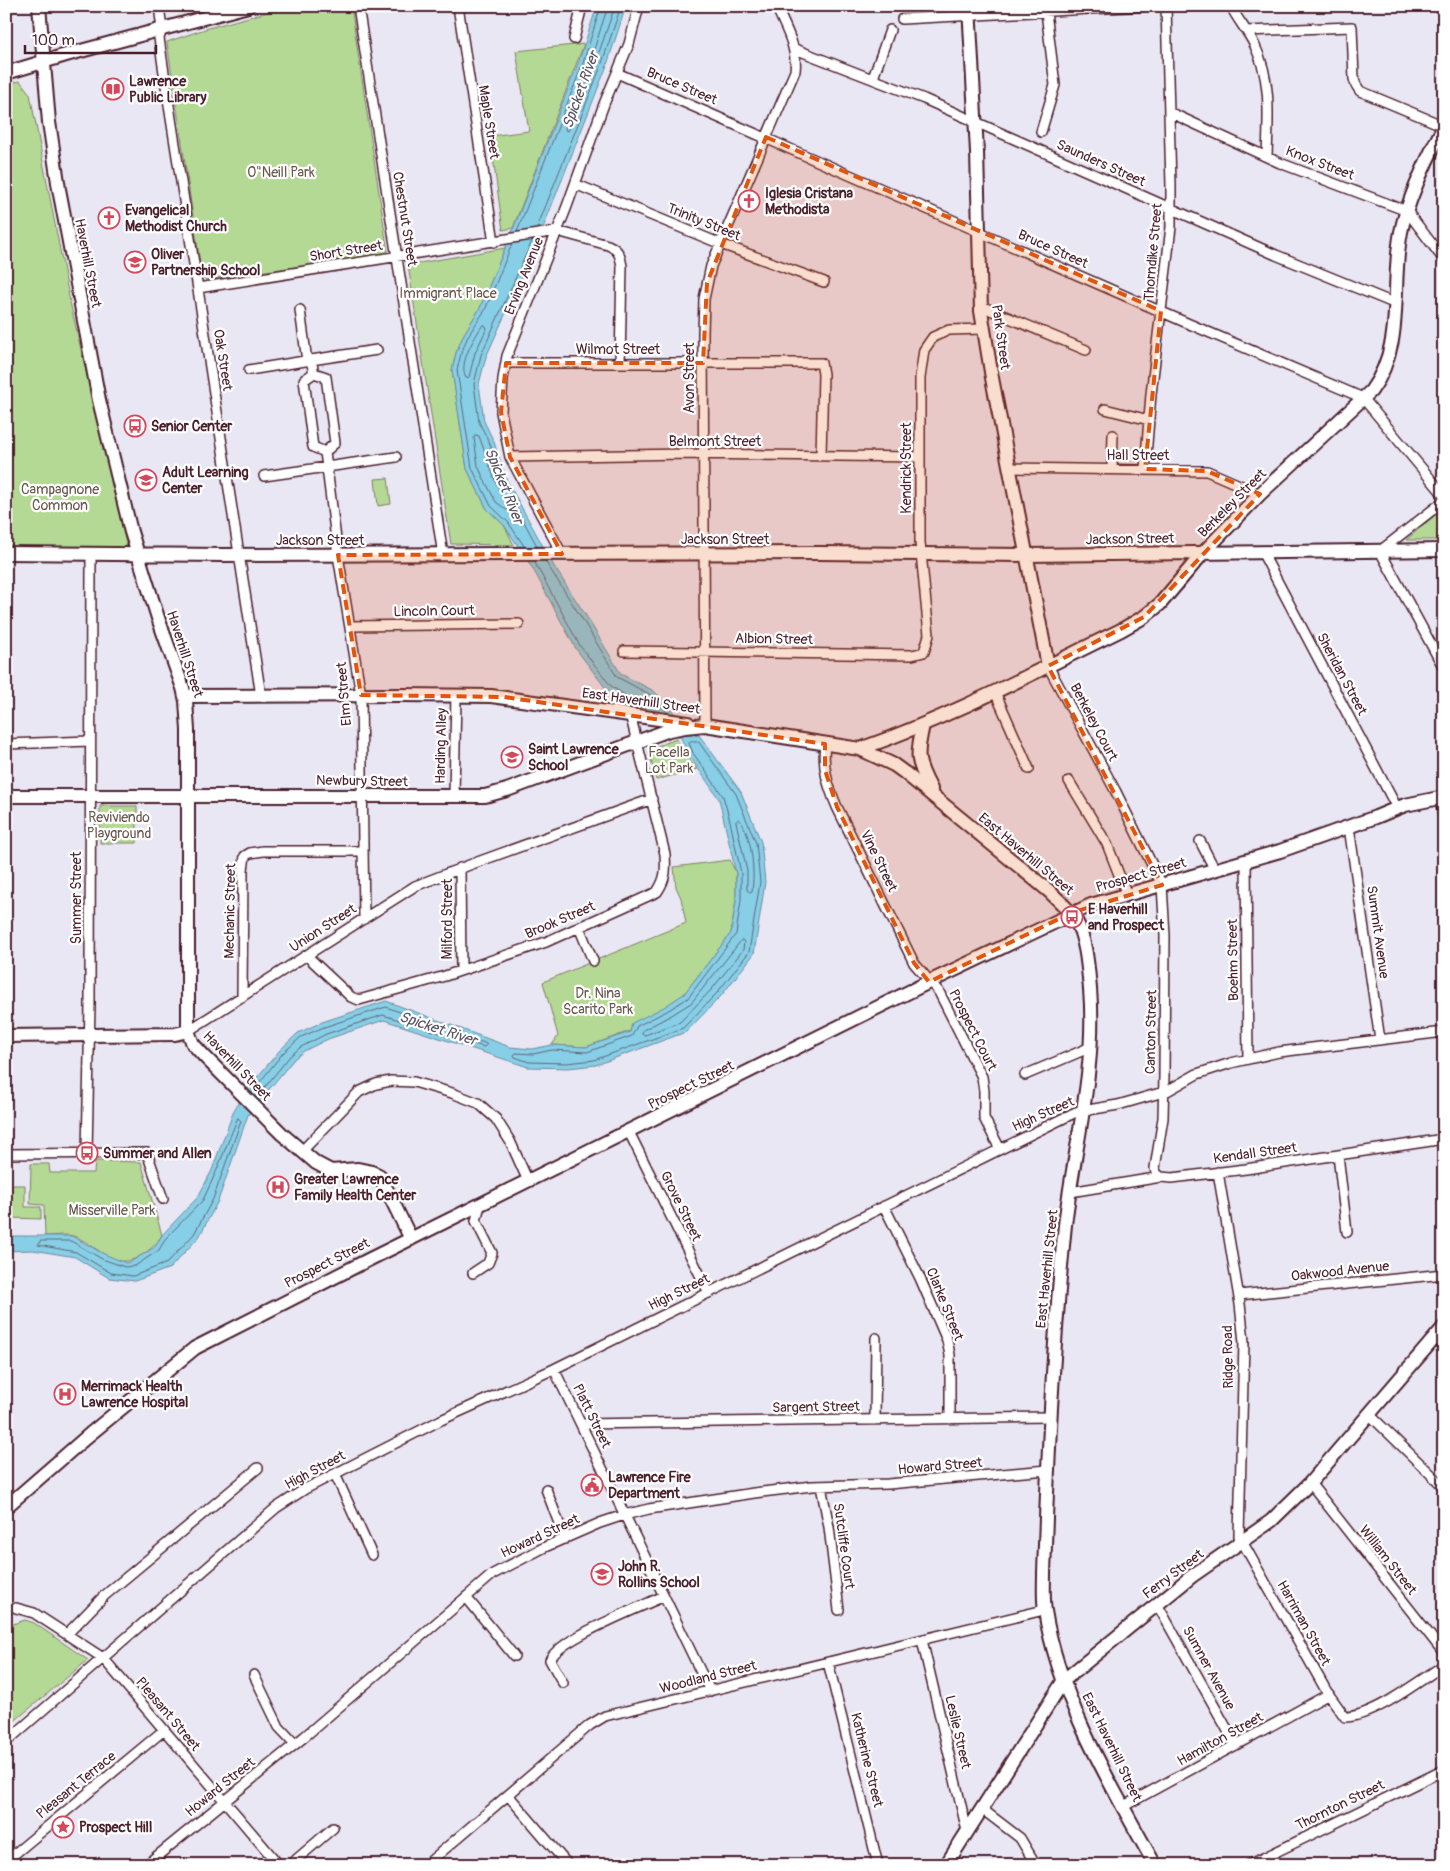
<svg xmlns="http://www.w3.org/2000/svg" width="1450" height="1871" viewBox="0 0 1450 1871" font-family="Pangolin,sans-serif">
<rect width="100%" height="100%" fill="#eae7f5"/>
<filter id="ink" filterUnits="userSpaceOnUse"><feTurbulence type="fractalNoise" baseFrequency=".02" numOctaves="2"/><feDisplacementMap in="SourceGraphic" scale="10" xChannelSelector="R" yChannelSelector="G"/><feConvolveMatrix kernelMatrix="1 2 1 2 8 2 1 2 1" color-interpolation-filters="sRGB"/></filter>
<g filter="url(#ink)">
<path fill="#b4d995" stroke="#7f7c60" d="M290 6H351L388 253 206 280 202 277 167 42 208 28Z
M584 44 513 228 503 230 490 136 529 131 516 51Z
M20 81 30 94 70 302 128 552 6 550V84Z
M505 248 480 308 464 334 456 353 452 370 467 469 487 509 504 525 514 545 451 544 408 265Z
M388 478 391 504 378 506 375 479Z
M1441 510H1444V540H1406Z
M677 739 684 753 697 769 656 780 648 749Z
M100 806H137V843H100Z
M730 860 736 873V900L731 933 684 994 630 1031 586 1047 552 1045 558 1036 543 982 686 923 681 898 676 887 674 867Z
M95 1161 141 1162 162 1235C156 1245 150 1250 140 1256 114 1273 96 1243 73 1236 65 1234 53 1236 45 1236L44 1205 30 1204 31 1164H49L50 1173H94Z
M8 1185H25V1207H41V1219L9 1218Z
M6 1619 10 1625 25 1620 34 1623 88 1660 6 1728Z"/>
<path fill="#86cfe7" stroke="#6e899c" d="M597 6H626L606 68 535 248 486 357 479 384 484 421 494 442 506 479 555 568 585 614 621 674 654 691 665 702 693 736 699 735 741 792 761 842 765 882 754 954 721 996 686 1032 596 1065 568 1068 528 1067 384 1020 328 1039 304 1051 294 1059 248 1115 218 1201 199 1237 170 1268 135 1281 109 1278 75 1257 33 1250 6 1251V1236H72L104 1254 126 1263 132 1261 155 1247 162 1235 198 1197 212 1170 234 1110 249 1087 280 1050 298 1033 322 1022 386 1001 510 1047 532 1049 552 1045 586 1047 630 1032 632 1023 664 1007 684 994 731 933 736 900V873L719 799 689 755 681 738 607 690 576 649 533 569 514 540 504 525 487 509 467 469 452 370 456 353 464 334 480 308 516 222 579 61Z"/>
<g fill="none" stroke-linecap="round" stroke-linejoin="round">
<path stroke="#626576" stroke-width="1" d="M608 6 589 65 565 128 566 131 569 130 595 64 615 6
M537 228 601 66 621 6
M517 232 583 63 601 6
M532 241 481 355 474 384 479 422 490 444 502 481 537 546
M512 244 485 310 468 336 461 354 457 370 472 468 491 506 508 522 524 546
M485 325 487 328 475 353 469 377 466 378C458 363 474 339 482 326Z
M476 435 479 436 496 483 509 508 508 511 496 502 484 479 478 466 474 438Z
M534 561 580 646 611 686 647 710
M545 561 581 617 617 677 651 695 668 713
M691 741H698L736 794 756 843 760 882 749 952 717 993 683 1028 594 1060 567 1063 529 1062 515 1057 514 1055 516 1053 533 1054 552 1050 587 1052 632 1036 637 1026 667 1011 688 998 736 934 741 900V873L730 821 723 796 693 753 689 743Z
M739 819C752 834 755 872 752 891L750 892 747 890V871L736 822Z
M742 940 744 942 743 950 712 989 680 1022 645 1035 642 1034 643 1030 670 1016 691 1003Z
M251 1093 283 1053 301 1037 324 1027 386 1007 487 1044 484 1047 383 1015 326 1034 301 1047 290 1056 256 1098
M238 1118 241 1121 213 1199 194 1234 167 1263 133 1276 111 1273 76 1252 38 1245 40 1241H71L102 1259 125 1267 135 1266 159 1250 166 1238 203 1200 216 1172Z"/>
<g stroke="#4a1f2b" stroke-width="12">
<path id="street" d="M159 6 162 29 159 38C171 124 186 210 199 296 220 429 240 563 261 696
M358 6 443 555
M458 6 494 242
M1231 6C1237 20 1249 32 1255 46 1272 81 1268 119 1267 157
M902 19 1145 6
M1247 31 1352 27 1354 79 1356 85 1360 91 1444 126
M574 39 582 6
M795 49 924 99 1276 255 1396 304
M617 73 1187 323 1363 398 1444 495
M873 78 890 30
M1169 112 1280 163 1407 211 1444 260
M1041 132 1055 85 1046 12
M575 184 721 244 824 282
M198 288 557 231 608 245C619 250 620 255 622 266L620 363
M981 306 1086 350
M300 310 307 361
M506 363H821L823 374 821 456
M249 370 311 360
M314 373 311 360 377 350
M1105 409 1149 420
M325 452 313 447 304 380 314 373 326 377 335 443 325 452 338 555 361 695 364 919
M510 457 685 454 920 457
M1010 468 1207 471 1260 494
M1112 469 1113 435
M1145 469 1151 394 1171 227V185L1166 6
M264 476 396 457
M1444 501 1380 551 1444 668
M1262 552 1397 808
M562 554 510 457 501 412 503 379 507 356 566 209 604 104 629 44 639 6
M350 626 519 624
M624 651 912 655 924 652 929 635 920 542V378L924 350 933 337 949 330 983 329
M1048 666 1115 790 1162 885 1165 936 1164 1076 1163 1118 1155 1168 1156 1173 1161 1177
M995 692 1029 769
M701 724 705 725 703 333 704 299 711 266 795 71C798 48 785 27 776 6
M6 744 90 741
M825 744C822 767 828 786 837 807L914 963 939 992 982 1077 984 1091V1118L1000 1149
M1069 781 1107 844 1127 895
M454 796 456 695
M1440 797 1444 822
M1349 827 1380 1040
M1200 841 1215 870
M1246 861 1248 1059
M460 868 461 970
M579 927 593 961
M307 956 351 997 359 1000 445 976 546 942 657 892C666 879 666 870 665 854L630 714
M242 997 243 870 245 856 250 853 263 851H363
M188 1031 415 886 472 864 652 799
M1025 1075 1091 1047
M629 1132 709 1293
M302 1151 359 1092 376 1084 391 1081 414 1082 452 1093 478 1103 496 1119 510 1141 528 1181
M87 1153 90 1005 91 554
M6 1154 147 1153 163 1199
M1338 1155 1347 1232
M1218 1172 1240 1304 1244 1342 1239 1536 1327 1692 1345 1717C1373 1717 1419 1681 1444 1665
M1070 1192 1161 1177 1172 1178 1246 1169 1444 1139
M884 1206 920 1278 947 1340 950 1355V1419
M473 1273 488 1263 492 1253 476 1221 480 1205
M1239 1295 1444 1274
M1436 1338 1444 1346
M554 1369 710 1691
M1370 1415 1444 1487
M875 1420 876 1338
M581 1424 1051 1417
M335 1474 372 1555
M1310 1483 1444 1653
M821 1486 829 1527 839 1610
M546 1489 565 1539
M466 1597 514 1656
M1157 1604 1236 1745
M16 1608 34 1613 103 1658 279 1865
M67 1634 104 1596 258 1468
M922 1640 967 1831
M828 1662 878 1865
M254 1675 279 1727 295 1744
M563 1683 550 1660C558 1639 641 1607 664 1596
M6 1742 276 1508 305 1489 441 1420 554 1369 1076 1112 1118 1105 1167 1091 1197 1074 1231 1063 1279 1052 1444 1032
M508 1795 568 1865
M1124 1806 1329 1694
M982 1809 1020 1838 1036 1865
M6 1861 164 1730
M146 1865 304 1737 493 1574 545 1547 600 1523 624 1515 649 1509 754 1493 812 1486 888 1484 1048 1470
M290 1865 333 1828
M426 1865 590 1725 605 1716 1044 1610
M1249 1865 1444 1770"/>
</g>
<g stroke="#4a1f2b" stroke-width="16">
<path id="secondary" d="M39 6 49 122 59 189 99 400 131 532 158 618 183 688 186 701 188 730V1031L193 1044 205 1057 282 1134 316 1163 331 1171 358 1169 372 1172 380 1176 411 1239
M969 6 977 152 981 311 992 378 1048 666
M6 73 66 55 248 6
M6 553 224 555 818 553 1027 555 1444 550
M185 696 401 695 491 696 688 723
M923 725C916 756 916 761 931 789
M860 749C950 717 1035 672 1121 630L1144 617 1160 604 1203 553 1260 494 1371 391C1406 344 1390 286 1401 232 1407 201 1429 155 1444 126
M6 796H485L507 790 669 730 685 727 705 725 860 749 894 765 905 773 1049 891C1058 900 1068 908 1075 919 1086 938 1088 967 1090 989 1097 1069 1074 1147 1065 1225 1053 1341 1048 1457 1044 1573 1044 1585 1043 1599 1045 1611 1059 1699 1112 1787 1155 1865
M6 1036 175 1034 188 1031
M6 1507 90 1434 195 1348 366 1261 929 982 1091 905 1280 851 1376 817 1405 805 1444 797
M946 1865 1064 1680 1192 1576 1271 1521 1310 1483 1444 1327"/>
</g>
<use href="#street" stroke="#fff" stroke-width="9"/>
<use href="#secondary" stroke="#fff" stroke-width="12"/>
</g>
</g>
<path fill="#e0560e" fill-opacity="0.2" stroke="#e0560e" stroke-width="4" stroke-dasharray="10 6" stroke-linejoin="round" d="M766 137 1161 311 1145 469 1207 471 1260 494 1144 617 1048 666 1162 885 1071 913 929 982 914 963 837 807 825 770V744L504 697 361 695 338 555 562 554 510 457 501 412 506 363H703L707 283Z"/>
<defs>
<g id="library-ring" transform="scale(1.125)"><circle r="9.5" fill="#fff" stroke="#d1495b" stroke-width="1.5"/><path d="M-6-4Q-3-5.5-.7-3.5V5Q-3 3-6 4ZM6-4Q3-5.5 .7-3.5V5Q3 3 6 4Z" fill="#d1495b"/></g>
<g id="church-ring" transform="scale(1.125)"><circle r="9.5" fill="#fff" stroke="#d1495b" stroke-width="1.5"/><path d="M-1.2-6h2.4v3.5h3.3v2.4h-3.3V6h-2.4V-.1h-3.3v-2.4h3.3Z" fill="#d1495b"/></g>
<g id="school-ring" transform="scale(1.125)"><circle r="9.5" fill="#fff" stroke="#d1495b" stroke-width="1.5"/><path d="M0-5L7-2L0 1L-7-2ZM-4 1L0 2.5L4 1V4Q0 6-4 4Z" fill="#d1495b"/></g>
<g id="bus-ring" transform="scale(1.125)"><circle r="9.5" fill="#fff" stroke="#d1495b" stroke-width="1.5"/><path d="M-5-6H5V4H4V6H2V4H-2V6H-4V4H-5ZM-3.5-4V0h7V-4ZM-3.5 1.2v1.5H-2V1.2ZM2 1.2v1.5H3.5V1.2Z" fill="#d1495b"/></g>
<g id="hospital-ring" transform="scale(1.125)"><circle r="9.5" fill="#fff" stroke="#d1495b" stroke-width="1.5"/><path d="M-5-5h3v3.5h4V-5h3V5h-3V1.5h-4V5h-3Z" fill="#d1495b"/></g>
<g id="civic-ring" transform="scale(1.125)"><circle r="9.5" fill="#fff" stroke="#d1495b" stroke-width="1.5"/><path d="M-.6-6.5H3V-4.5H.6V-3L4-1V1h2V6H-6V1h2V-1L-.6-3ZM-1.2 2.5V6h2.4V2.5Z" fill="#d1495b"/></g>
<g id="sight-ring" transform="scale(1.125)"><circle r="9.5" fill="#fff" stroke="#d1495b" stroke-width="1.5"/><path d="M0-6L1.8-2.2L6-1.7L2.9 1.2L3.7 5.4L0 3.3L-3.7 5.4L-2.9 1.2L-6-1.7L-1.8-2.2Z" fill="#d1495b"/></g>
</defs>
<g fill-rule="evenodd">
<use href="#library-ring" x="113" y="89"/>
<use href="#church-ring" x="749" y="201"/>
<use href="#church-ring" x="109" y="218"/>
<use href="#school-ring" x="135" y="262"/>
<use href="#bus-ring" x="135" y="426"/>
<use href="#school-ring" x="146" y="480"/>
<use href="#school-ring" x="512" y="757"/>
<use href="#bus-ring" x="1072" y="917"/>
<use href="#bus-ring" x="87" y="1153"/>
<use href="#hospital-ring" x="278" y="1187"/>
<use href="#hospital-ring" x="65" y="1394"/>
<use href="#civic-ring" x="592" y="1485"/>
<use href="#school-ring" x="602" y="1574"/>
<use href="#sight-ring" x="63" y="1827"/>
</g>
<g text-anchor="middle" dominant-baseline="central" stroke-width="4.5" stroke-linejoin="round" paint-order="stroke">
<g font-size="14" font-weight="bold" fill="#4a1f2b" stroke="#fff" text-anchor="start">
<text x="129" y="81">Lawrence<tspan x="129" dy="16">Public Library</tspan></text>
<text x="765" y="193">Iglesia Cristana<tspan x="765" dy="16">Methodista</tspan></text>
<text x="125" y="210">Evangelical<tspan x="125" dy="16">Methodist Church</tspan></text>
<text x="151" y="254">Oliver<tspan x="151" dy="16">Partnership School</tspan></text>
<text x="151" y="426">Senior Center</text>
<text x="162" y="472">Adult Learning<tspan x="162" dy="16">Center</tspan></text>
<text x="528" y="749">Saint Lawrence<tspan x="528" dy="16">School</tspan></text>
<text x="1088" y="909">E Haverhill<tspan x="1088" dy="16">and Prospect</tspan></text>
<text x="103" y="1153">Summer and Allen</text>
<text x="294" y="1179">Greater Lawrence<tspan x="294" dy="16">Family Health Center</tspan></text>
<text x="81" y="1386">Merrimack Health<tspan x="81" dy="16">Lawrence Hospital</tspan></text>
<text x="608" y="1477">Lawrence Fire<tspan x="608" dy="16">Department</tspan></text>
<text x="618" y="1566">John R.<tspan x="618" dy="16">Rollins School</tspan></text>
<text x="79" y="1827">Prospect Hill</text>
</g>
<g font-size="14" fill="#4a1f2b" stroke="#fff">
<text transform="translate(682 86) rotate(23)">Bruce Street</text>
<text transform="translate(489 122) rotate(81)">Maple Street</text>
<text transform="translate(1101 163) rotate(24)">Saunders Street</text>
<text transform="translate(1320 163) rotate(21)">Knox Street</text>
<text transform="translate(405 219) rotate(81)">Chestnut Street</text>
<text transform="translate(704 222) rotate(22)">Trinity Street</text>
<text transform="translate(1053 249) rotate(24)">Bruce Street</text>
<text transform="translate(346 251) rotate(-9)">Short Street</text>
<text transform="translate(1153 252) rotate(-85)">Thorndike Street</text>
<text transform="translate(88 263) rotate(79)">Haverhill Street</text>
<text transform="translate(524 276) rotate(-68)">Erving Avenue</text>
<text transform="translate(1001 337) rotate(82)">Park Street</text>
<text x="618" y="349">Wilmot Street</text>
<text transform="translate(223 360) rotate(81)">Oak Street</text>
<text transform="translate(689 378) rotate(-90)">Avon Street</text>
<text x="715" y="441">Belmont Street</text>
<text x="1138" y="455">Hall Street</text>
<text transform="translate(906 468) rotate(-90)">Kendrick Street</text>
<text transform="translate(1232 503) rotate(-45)">Berkeley Street</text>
<text x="725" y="539">Jackson Street</text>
<text transform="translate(1130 539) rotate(-1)">Jackson Street</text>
<text x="320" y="540">Jackson Street</text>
<text transform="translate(434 611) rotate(-1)">Lincoln Court</text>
<text transform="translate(774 639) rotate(1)">Albion Street</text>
<text transform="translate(185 654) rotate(72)">Haverhill Street</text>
<text transform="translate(1342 674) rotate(62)">Sheridan Street</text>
<text transform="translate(344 694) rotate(-95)">Elm Street</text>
<text transform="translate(641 701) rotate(8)">East Haverhill Street</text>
<text transform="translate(1094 722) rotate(62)">Berkeley Court</text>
<text transform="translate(441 746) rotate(-89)">Harding Alley</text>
<text transform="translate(362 781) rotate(1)">Newbury Street</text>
<text transform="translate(1026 854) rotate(40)">East Haverhill Street</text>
<text transform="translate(879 861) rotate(64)">Vine Street</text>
<text transform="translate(1141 875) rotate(-16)">Prospect Street</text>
<text transform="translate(76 898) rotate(-90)">Summer Street</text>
<text transform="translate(230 911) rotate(-89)">Mechanic Street</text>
<text transform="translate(447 919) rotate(-90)">Milford Street</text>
<text transform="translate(560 920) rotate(-23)">Brook Street</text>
<text transform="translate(323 928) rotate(-33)">Union Street</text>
<text transform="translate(1378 932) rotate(82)">Summit Avenue</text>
<text transform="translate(1233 960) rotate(-91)">Boehm Street</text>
<text transform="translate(973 1030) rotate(63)">Prospect Court</text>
<text transform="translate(1151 1032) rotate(-89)">Canton Street</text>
<text transform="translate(237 1066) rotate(46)">Haverhill Street</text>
<text transform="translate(691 1085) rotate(-26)">Prospect Street</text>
<text transform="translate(1043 1114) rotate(-24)">High Street</text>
<text transform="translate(1255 1153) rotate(-8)">Kendall Street</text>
<text transform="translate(681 1206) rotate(64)">Grove Street</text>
<text transform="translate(327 1263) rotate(-27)">Prospect Street</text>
<text transform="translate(1047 1269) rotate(-84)">East Haverhill Street</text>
<text transform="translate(1340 1271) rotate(-6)">Oakwood Avenue</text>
<text transform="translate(679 1292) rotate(-26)">High Street</text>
<text transform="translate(945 1304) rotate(68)">Clarke Street</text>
<text transform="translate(1228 1357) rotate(-91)">Ridge Road</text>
<text transform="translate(816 1407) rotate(-1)">Sargent Street</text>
<text transform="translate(592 1416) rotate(64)">Platt Street</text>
<text transform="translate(940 1466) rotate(-5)">Howard Street</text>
<text transform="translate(315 1470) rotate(-28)">High Street</text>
<text transform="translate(540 1536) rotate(-25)">Howard Street</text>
<text transform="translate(844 1546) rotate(82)">Sutcliffe Court</text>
<text transform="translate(1388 1560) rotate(52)">William Street</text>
<text transform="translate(1173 1574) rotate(-37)">Ferry Street</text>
<text transform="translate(1304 1623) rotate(61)">Harriman Street</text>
<text transform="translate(1209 1668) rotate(61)">Sumner Avenue</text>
<text transform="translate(708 1677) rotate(-14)">Woodland Street</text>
<text transform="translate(168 1714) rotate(50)">Pleasant Street</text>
<text transform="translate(958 1732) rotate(77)">Leslie Street</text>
<text transform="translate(1220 1739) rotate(-29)">Hamilton Street</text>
<text transform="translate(1112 1747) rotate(64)">East Haverhill Street</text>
<text transform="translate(867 1760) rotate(76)">Katherine Street</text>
<text transform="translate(76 1785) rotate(-39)">Pleasant Terrace</text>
<text transform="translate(220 1787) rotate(-39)">Howard Street</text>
<text transform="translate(1340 1805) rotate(-26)">Thornton Street</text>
</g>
<g font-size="14" fill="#6a574b" stroke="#fff">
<text x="281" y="172">O"Neill Park</text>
<text x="448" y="293">Immigrant Place</text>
<text x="60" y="489">Campagnone<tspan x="60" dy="16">Common</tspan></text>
<text x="669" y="752">Facella<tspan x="669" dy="16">Lot Park</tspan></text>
<text x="119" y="817">Reviviendo<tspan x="119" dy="16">Playground</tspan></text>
<text x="598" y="993">Dr. Nina<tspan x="598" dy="16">Scarito Park</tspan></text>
<text x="112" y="1210">Misserville Park</text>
</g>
<g font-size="15" font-style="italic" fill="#5c5463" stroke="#fff">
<text transform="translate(581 90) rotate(-70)">Spicket River</text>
<text transform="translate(504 486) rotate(68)">Spicket River</text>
<text transform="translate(438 1029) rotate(18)">Spicket River</text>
</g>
</g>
<rect width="1450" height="1871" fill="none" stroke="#fff" stroke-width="25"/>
<rect x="12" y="12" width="1425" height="1846" fill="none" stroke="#4a1f2b" stroke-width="2" filter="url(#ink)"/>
<path d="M25 45v8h131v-8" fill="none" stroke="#4a1f2b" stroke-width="2.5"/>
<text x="32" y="45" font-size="15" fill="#4a1f2b" stroke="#ffffff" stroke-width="4" paint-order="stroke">100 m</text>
</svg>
